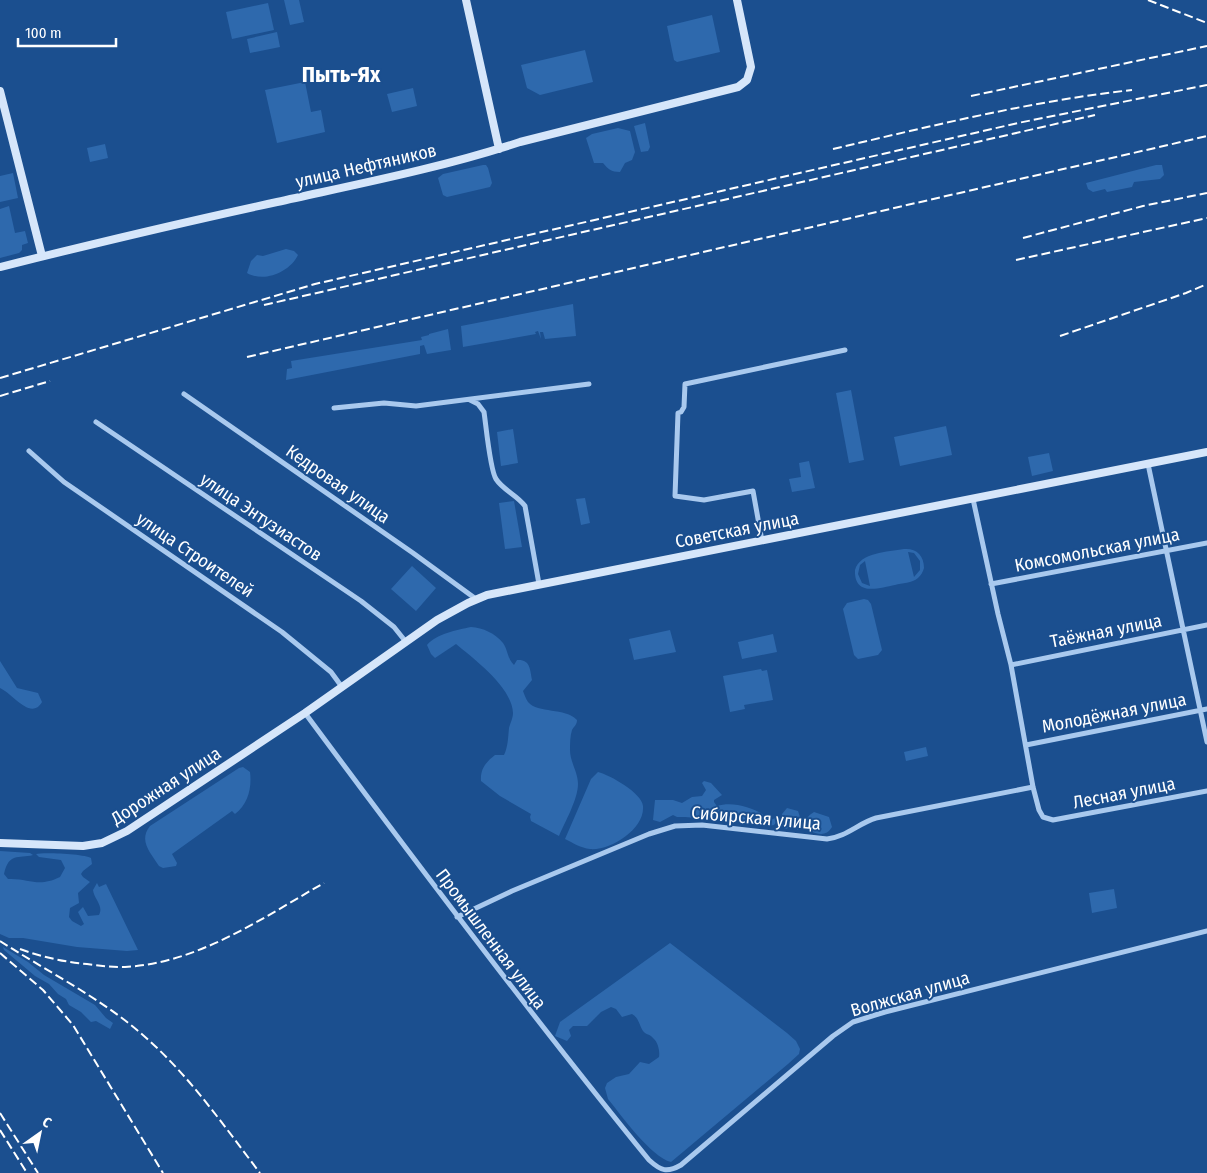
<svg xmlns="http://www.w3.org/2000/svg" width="1207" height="1173" viewBox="0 0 1207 1173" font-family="'Fira Sans Condensed',sans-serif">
<rect width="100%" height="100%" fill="#1b4f8f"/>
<path fill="#2e69ad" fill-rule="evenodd" d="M284 0H299L304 22 290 25Z
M268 3 274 30 232 39 226 12Z
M712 15 720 52 677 62 674 60 667 26Z
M277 32 280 47 250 53 247 39Z
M585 50 593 82 540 95 527 88 521 65Z
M305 82 311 112 321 110 325 132 277 143 265 90Z
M413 88 417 106 392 112 387 94Z
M645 123 650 147 648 151 641 152 634 126Z
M618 128 630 131 635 152 632 160 625 163 620 172C611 172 608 169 603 163H594L586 138 592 134Z
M105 144 108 158 90 162 87 148Z
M483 165H486L488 168 492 183 490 187 447 197 443 195 438 178 443 174Z
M1156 165H1162L1164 175 1160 179 1134 182 1132 187 1107 192 1105 189 1093 192 1088 189 1086 183Z
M13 173 18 198 0 202V176Z
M9 206 15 233 25 231 28 243 22 245V250L19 253 0 258V209Z
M286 249 294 251 298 255C290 272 264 283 247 273L251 261 257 255 263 256Z
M573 304 576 336 545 339 543 332H540L541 339 538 331 535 332 536 334 463 347 461 326Z
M448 329 451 350 427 354 424 345 420 346V354L286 380 287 369 292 368 291 361 422 340 421 337 429 335V334Z
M851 390 864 460 849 463 836 393Z
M946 426 952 455 900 466 894 437Z
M513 429 518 463 501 466 497 432Z
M1049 453 1053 471 1032 476 1028 457Z
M809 461 815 488 792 492 789 479 801 477 799 463Z
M585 498 590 523 581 525 576 499Z
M514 501 522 547 505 549 499 503Z
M904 549C916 548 924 555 924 568 923 572 921 575 918 578 912 583 902 583 895 585 879 588 854 597 855 570 860 552 888 552 904 549ZM908 552 914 553 920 561V570L914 577ZM865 561 870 586 862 583 858 574 860 565Z
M412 566 436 588 416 611 391 589Z
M864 599 868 600 871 604 882 650 878 655 858 659 854 655 843 609 847 603Z
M471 627C483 628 495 633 503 643 508 650 507 658 514 665L517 660C530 659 530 669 532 680L523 691C524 694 526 699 528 702 538 714 565 707 577 720 577 725 574 726 572 730 570 736 570 744 570 750 570 762 578 772 578 784 578 799 565 822 559 836L531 821 530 817 531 814 500 796 481 781C480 769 486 762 495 755H504C508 747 508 738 509 728 510 724 513 718 513 713 512 687 474 659 456 644L435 658 431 654 427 645C436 634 457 630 471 627Z
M670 630 676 652 634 660 629 639Z
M773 634 777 652 742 659 738 642Z
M0 661 17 688 38 693 42 702C31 721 13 694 0 688Z
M761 669 762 671 767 670 773 700 744 705 745 709 730 712 723 676Z
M926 747 928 756 906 761 904 752Z
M243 767 250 772C252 788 248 804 235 814L232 811 172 854 177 863 176 866 163 868 159 866C151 853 138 841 150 826L239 768Z
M598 772C610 775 642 793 643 806 645 829 610 851 590 849 581 848 573 843 565 839L591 779Z
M704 781 711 783 722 795 714 800V802L717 806C734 801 756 808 771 820L775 818 777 821 774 825 767 826 744 822 685 817H677L673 815 660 822 653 820 655 800H673L682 803 692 797 702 796 706 790 702 783Z
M787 808 798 811 801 820 798 830 792 826 786 829 782 827V814Z
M814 812 829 817 832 827C826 837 818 834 809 831L805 824C806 818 809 815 814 812Z
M0 851 30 853 33 855C18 859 9 852 4 874L8 879C29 878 38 888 60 877L65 868 61 860 39 857 36 854C43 852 85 854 91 858L92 864 83 871 81 874 83 877 90 882 78 893 79 903 70 908 69 917 72 921 81 926 84 924 78 912 83 907 88 916 99 915C104 906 94 899 93 890L97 883 99 887 106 884 138 950 127 951 77 947 23 938H9L0 934Z
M1114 889 1117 908 1092 913 1089 893Z
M670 943 787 1033 796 1041 800 1049 799 1054 788 1064 671 1162C651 1157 621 1115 608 1099L605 1088 607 1083 616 1077 629 1074 640 1062 649 1064 659 1057C660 1051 658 1042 653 1038 650 1034 646 1035 643 1031 639 1025 639 1018 632 1014L622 1017 616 1009 611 1007 601 1012 587 1026H573L569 1030 571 1036 567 1041 555 1036 560 1022Z
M3 947 28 962 44 975 95 1005 106 1018 113 1023 110 1029 96 1021 91 1022 81 1012 69 1005 66 999 58 994 49 984 35 976 4 950Z"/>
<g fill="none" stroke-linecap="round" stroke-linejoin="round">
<path stroke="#a9c9ee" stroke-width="5" d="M184 394 413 553 476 599
M470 400 478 404 484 412C486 425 490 470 496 479 503 490 517 495 525 506L539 584
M334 408 384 403 416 406 589 384
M96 422 361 601 394 627 406 642
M29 451 64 482 282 632 331 672 342 687
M1148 464 1207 742
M973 499 998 614 1011 665 1033 787 1039 810 1043 817 1053 820 1207 791
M762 541 753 491 704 500 675 496 678 413 681 412 684 407 685 384 845 350
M991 584 1207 543
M1011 665 1207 625
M305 713C417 864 530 1014 649 1160 661 1171 667 1173 681 1165L833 1036 853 1022 885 1012 1207 931
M1026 745 1207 709
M457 917 512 891 649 834 675 826 702 825 827 839C846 837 859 823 876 818L1033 787"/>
<path stroke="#d6e6fa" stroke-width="8" d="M466 0 499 149
M0 91 42 256
M0 267C92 244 184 222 277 202 358 184 441 168 520 142L738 87 747 80 751 67 737 0
M0 843 83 846 102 843 127 831 305 713 437 620 468 603 487 595 1207 452"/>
<path stroke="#fff" stroke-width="2" stroke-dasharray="9 4" stroke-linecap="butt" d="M1148 0 1207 23
M971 96 1207 46
M833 149C932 126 1031 101 1132 90
M1023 238 1143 206 1207 193
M1016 260 1207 218
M264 305 1095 115
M1060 336 1186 293 1207 284
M247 357 1207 136
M0 378 315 284 1018 123 1207 85
M0 396 50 381
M0 941C48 972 101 998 144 1036 189 1075 224 1126 260 1173
M20 949C42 957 64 962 87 964 100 966 112 967 125 967 199 963 262 918 324 883
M0 953 43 990 73 1025 163 1173
M0 1113 38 1173
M0 1130 27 1173"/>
</g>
<g text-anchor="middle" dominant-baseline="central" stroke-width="4" stroke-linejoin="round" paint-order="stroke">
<g font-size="18" fill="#fff" stroke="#1b4f8f">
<text transform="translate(366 166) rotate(-13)">улица Нефтяников</text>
<text transform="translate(338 484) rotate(35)">Кедровая улица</text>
<text transform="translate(261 517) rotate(34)">улица Энтузиастов</text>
<text transform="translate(737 530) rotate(-11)">Советская улица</text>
<text transform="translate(1097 550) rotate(-11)">Комсомольская улица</text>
<text transform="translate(195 555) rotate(34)">улица Строителей</text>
<text transform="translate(1106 631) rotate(-11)">Таёжная улица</text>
<text transform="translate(1114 713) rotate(-11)">Молодёжная улица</text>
<text transform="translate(166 786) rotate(-33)">Дорожная улица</text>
<text transform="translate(1124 793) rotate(-11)">Лесная улица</text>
<text transform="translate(756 818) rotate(5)">Сибирская улица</text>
<text transform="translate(491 939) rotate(53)">Промышленная улица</text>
<text transform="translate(910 994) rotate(-16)">Волжская улица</text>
</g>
<g font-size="22" font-weight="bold" fill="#fff" stroke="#1b4f8f">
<text x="341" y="74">Пыть-Ях</text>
</g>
</g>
<g transform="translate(40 1133) rotate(33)" stroke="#1b4f8f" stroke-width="4" paint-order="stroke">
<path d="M0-4L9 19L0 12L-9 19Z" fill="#ffffff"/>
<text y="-8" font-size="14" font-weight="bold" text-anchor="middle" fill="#ffffff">С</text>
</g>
<path d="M18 38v8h98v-8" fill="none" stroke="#ffffff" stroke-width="2.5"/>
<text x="25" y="38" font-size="15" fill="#ffffff" stroke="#1b4f8f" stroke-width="4" paint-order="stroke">100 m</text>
</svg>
